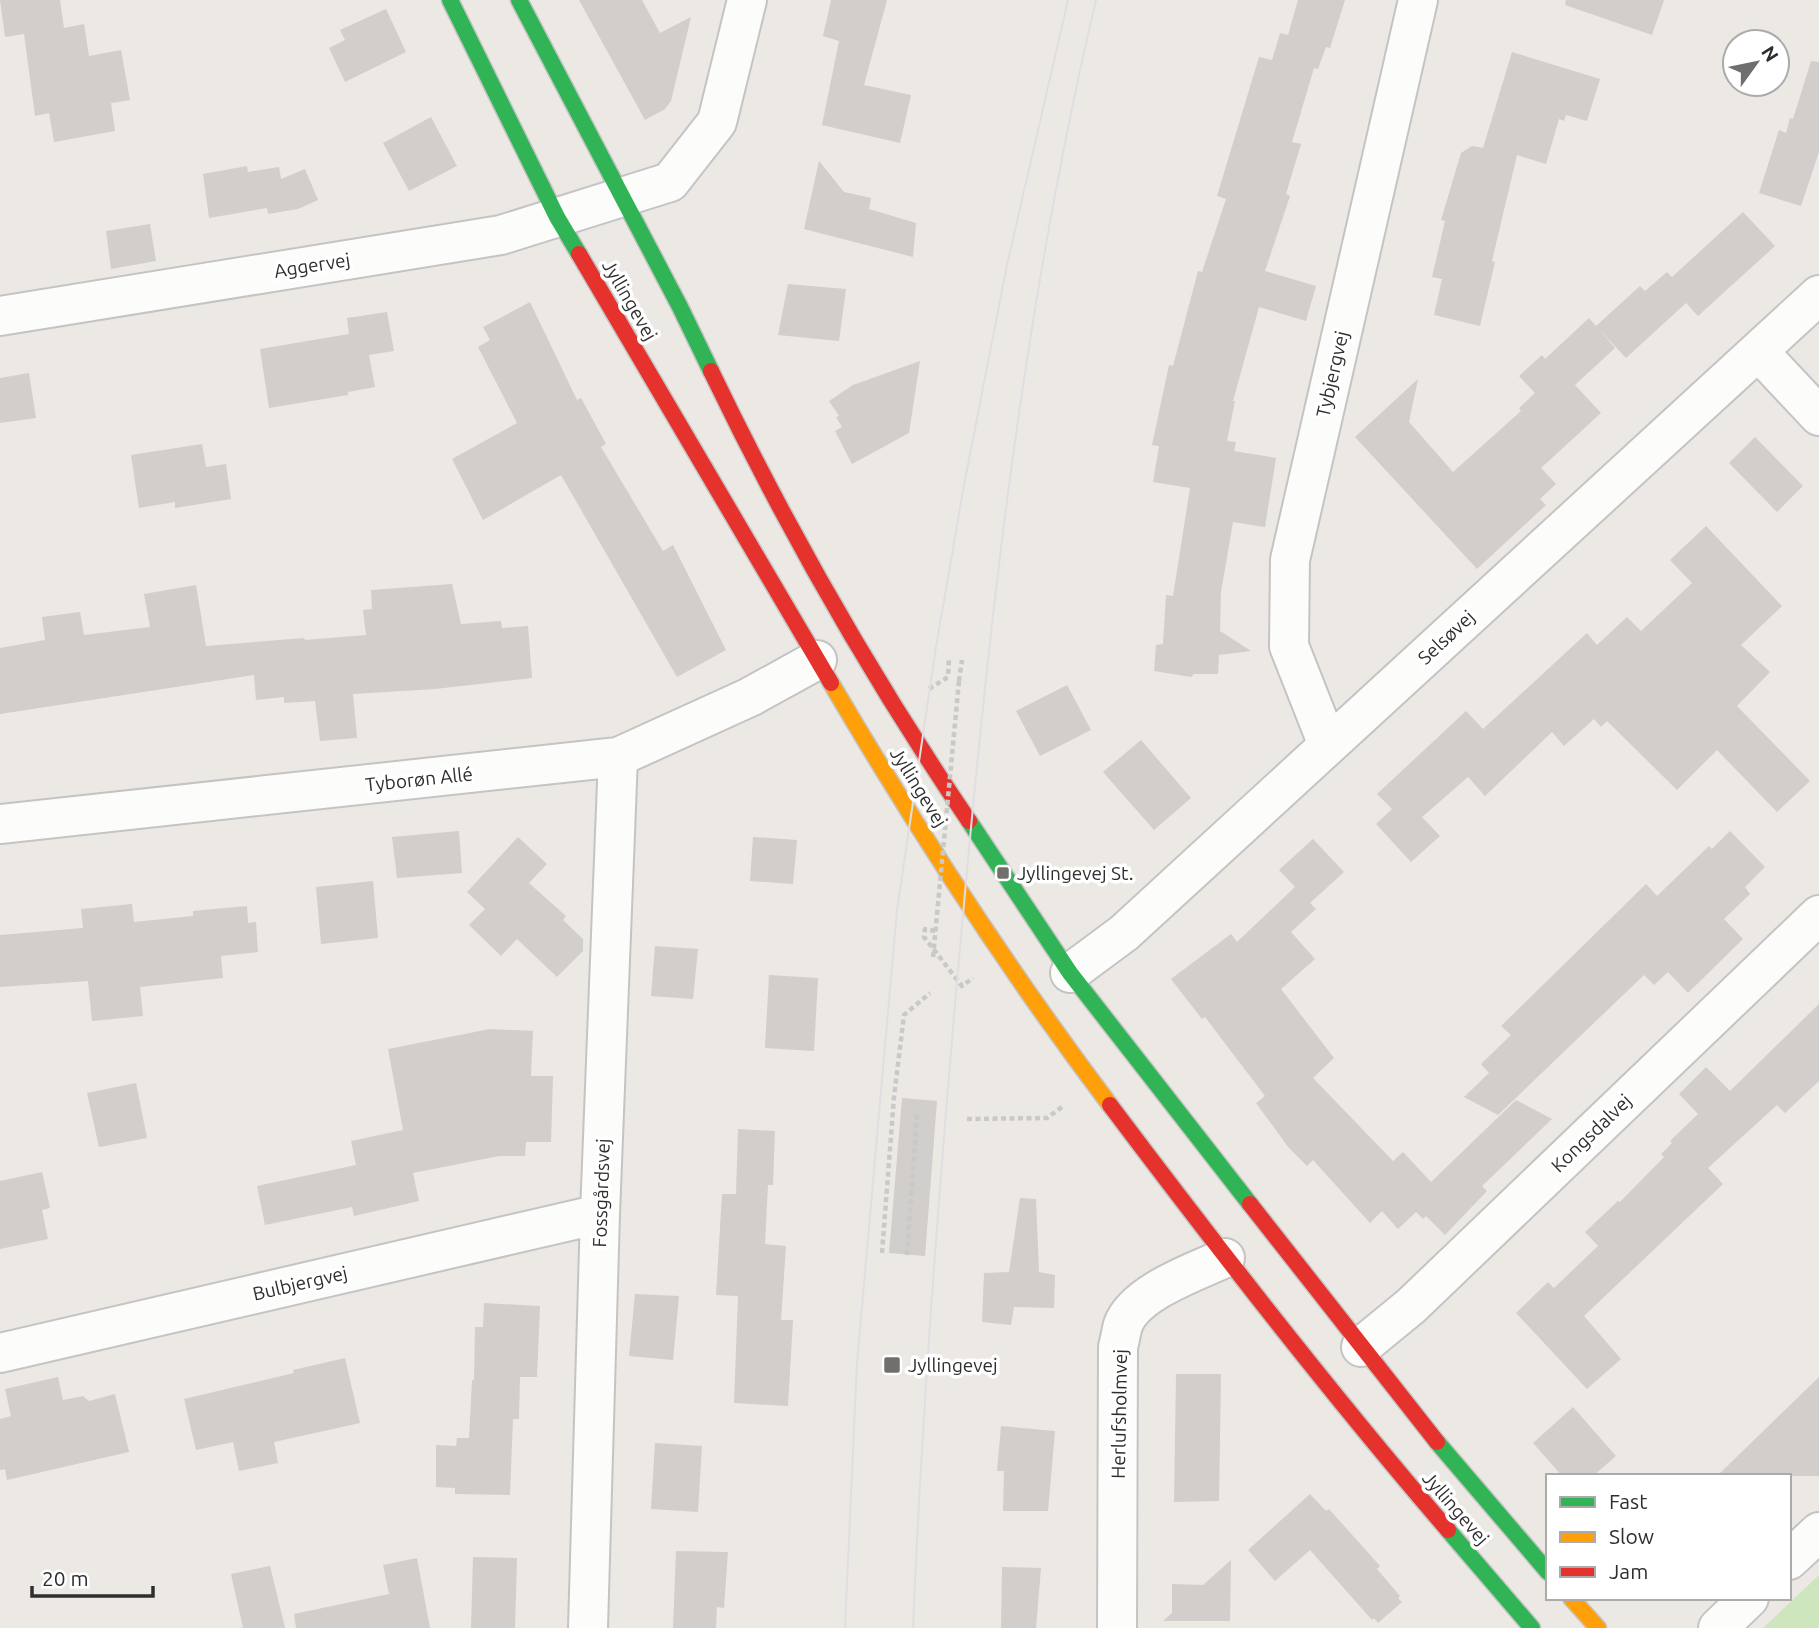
<svg xmlns="http://www.w3.org/2000/svg" width="1819" height="1628" viewBox="0 0 1819 1628" font-family="Ubuntu,sans-serif">
<rect width="100%" height="100%" fill="#ece8e4"/>
<path fill="#cee6be" d="M1819 1575V1628H1763Z"/>
<path fill="#d1cecb" d="M0 0H60L64 28 84 24 89 56 121 50 130 100 111 103 115 131 54 142 49 113 35 116 24 34 5 37Z
M579 0H642L660 33 691 17 671 101 665 109 645 120Z
M831 0H887L864 85 911 95 900 143 822 125 839 41 823 36Z
M1298 0H1345L1330 48 1326 47 1318 69 1314 68 1292 142 1301 144 1286 194 1290 196 1265 271 1316 286 1306 321 1259 307 1233 401H1235L1227 441 1236 442 1234 451 1276 458 1265 527 1233 522 1221 592 1220 631 1251 651 1219 655 1218 674H1194L1191 677 1154 671 1156 645 1163 644 1166 595 1173 596 1190 488 1153 482 1159 446 1152 445 1169 365 1173 366 1198 271 1202 272 1226 199 1217 196 1259 57 1272 60 1280 33 1288 35Z
M1566 0H1664L1652 35 1565 5Z
M386 9 406 52 345 82 329 48 345 40 340 30Z
M1512 52 1600 79 1587 121 1566 115 1564 121 1559 119 1546 164 1517 155 1492 261 1495 262 1480 326 1434 315 1442 279 1432 277 1445 221 1441 220 1461 153 1472 146 1483 148Z
M1811 61 1819 62V152L1801 206 1759 193 1779 130 1786 133 1790 118 1793 119Z
M431 117 457 166 409 191 383 143Z
M819 161 844 192 871 198 869 209 916 223 913 257 804 229Z
M247 166 248 172 279 167 281 179 305 169 318 200 298 209 268 214 267 208 209 218 203 174Z
M1743 212 1775 246 1698 316 1686 303 1626 358 1599 329 1615 348 1575 385 1601 413 1541 468 1556 484 1540 499 1546 505 1477 569 1355 437 1418 379 1409 422 1453 472 1521 411 1519 408 1535 393 1519 376 1542 355 1545 359 1589 318 1596 326 1640 286 1645 291 1667 272 1672 277Z
M150 224 156 261 111 269 106 231Z
M788 284 846 289 839 341 778 335Z
M530 302 577 400 581 398 606 444 601 447 663 551 673 545 726 650 677 677 561 475 483 520 452 459 517 423 478 347 490 340 483 327Z
M387 312 394 351 369 355 375 387 348 392V395L269 408 260 349 349 334 347 318Z
M920 361 909 433 852 464 835 431 842 427 836 417 839 416 829 401 853 385Z
M29 373 36 418 0 423V378Z
M1755 437 1803 486 1777 512 1729 463Z
M202 444 206 467 226 464 231 499 175 508V502L139 508 131 455Z
M1706 526 1782 606 1741 645 1770 672 1737 706 1810 781 1777 812 1717 750 1677 790 1607 721 1601 727 1594 719 1564 746 1552 732 1485 796 1468 777 1422 817 1440 836 1411 862 1376 824 1392 809 1377 794 1466 711 1483 729 1587 633 1597 645 1627 617 1641 631 1692 583 1670 560Z
M452 584 461 624 501 621 502 628 528 626 532 678 435 689 353 694 357 738 320 741 315 701 284 703V697L256 700 254 675 0 714V648L45 640 42 617 80 612 84 635 150 627 144 594 196 585 206 646 304 638 305 640 366 635 363 610 372 609 371 590Z
M1067 685 1091 730 1040 756 1016 711Z
M1141 740 1191 798 1154 830 1103 772Z
M459 831 462 873 397 878 392 837Z
M1730 831 1765 867 1745 887 1750 894 1724 919 1743 939 1688 993 1668 972 1654 985 1644 975 1498 1115 1464 1097 1489 1073 1481 1064 1511 1035 1501 1026 1646 884 1657 896 1709 846 1712 849Z
M518 837 547 864 529 883 566 916 563 920 583 939V951L557 977 517 939 501 956 469 925 485 909 467 892Z
M753 837 797 840 793 884 750 881Z
M1313 839 1344 872 1310 903 1316 909 1291 932 1315 959 1281 989 1334 1058 1313 1078 1393 1161 1403 1152 1431 1182 1516 1100 1552 1119 1482 1186 1487 1191 1445 1235 1426 1216 1423 1219 1416 1212 1398 1229 1382 1211 1370 1223 1313 1160 1307 1166 1289 1148 1256 1103 1265 1096 1205 1017 1202 1019 1171 979 1231 934 1237 942 1295 887 1279 870Z
M373 881 378 938 321 944 316 887Z
M132 904 134 922 193 916V911L247 906 248 923 256 922 258 952 221 956 223 978 140 987 143 1016 92 1021 88 981 0 987V935L83 928 81 909Z
M655 946 698 949 693 999 651 996Z
M769 975 818 978 814 1051 765 1048Z
M1819 1004V1081L1785 1113 1777 1105 1708 1168 1723 1184 1584 1316 1621 1359 1587 1389 1516 1313 1548 1282 1554 1288 1598 1246 1585 1232 1618 1201 1620 1202 1664 1157 1661 1154 1672 1143 1670 1141 1698 1114 1679 1094 1706 1067 1730 1091Z
M490 1029 533 1031 531 1076H553L551 1142H526L525 1156H499L413 1173 419 1201 354 1216 352 1207 265 1225 257 1186 356 1165 351 1141 403 1130 388 1049Z
M136 1083 147 1138 99 1147 87 1093Z
M902 1098 937 1101 925 1256 889 1253Z
M738 1129 775 1131 773 1185H768L765 1244 786 1246 781 1320H793L788 1406 734 1403 738 1296 716 1295 722 1194H736Z
M42 1172 50 1208 42 1210 48 1239 0 1249V1181Z
M1020 1198 1036 1199 1039 1272 1055 1275 1054 1308 1014 1307 1011 1325 982 1322 984 1273 1009 1272Z
M635 1294 679 1296 673 1360 629 1356Z
M484 1303 540 1306 537 1377H520L519 1419H513L510 1495 455 1494V1488L436 1487V1445L456 1446 457 1438H469L472 1380H474L475 1327H483Z
M345 1358 360 1423 274 1442 278 1463 239 1471 233 1442 196 1450 184 1399 294 1373 293 1370Z
M1176 1374H1221L1219 1501 1174 1502Z
M58 1377 63 1400 83 1396 89 1401 115 1394 129 1452 7 1480 5 1469 0 1470V1419L11 1416 5 1389Z
M1819 1377V1476H1717Z
M1573 1407 1616 1456 1593 1476H1562L1533 1443Z
M1001 1426 1055 1431 1048 1511H1003L1004 1471H997Z
M655 1443 702 1446 698 1512 651 1509Z
M1310 1494 1326 1511 1329 1509 1380 1566 1377 1569 1400 1596 1398 1598 1402 1602 1378 1623 1374 1618 1372 1620 1310 1550 1275 1581 1248 1550Z
M676 1551 728 1552 724 1608 717 1607 716 1628H673Z
M473 1557 517 1558 515 1628H471Z
M417 1558 430 1628H296L294 1614 389 1594 383 1565Z
M1231 1560 1230 1621H1163L1172 1613V1584L1203 1585Z
M270 1566 285 1628H243L231 1574Z
M1002 1567 1041 1568 1036 1628H1001Z"/>
<g fill="none" stroke-linecap="round" stroke-linejoin="round">
<g stroke="#c5c4c5" stroke-width="42">
<path id="street" d="M0 316 501 235 670 182 717 122 747 0
M1758 351 1819 416
M1328 745 1289 646 1290 560 1418 0
M0 824 618 757 750 697 817 660
M1070 973 1124 933 1819 295
M1361 1347 1411 1306 1819 915
M0 1353 600 1214
M1789 1560 1819 1532
M588 1628 600 1214 618 757
M1117 1628 1118 1347C1120 1340 1121 1332 1123 1325 1135 1292 1195 1272 1225 1258
M1718 1628 1749 1598"/>
</g>
<g stroke="#c5c4c5" stroke-width="19">
<path id="fast" d="M450 0 557 217 579 254
M519 0 680 307 711 371
M969 821 1070 973 1250 1204
M1437 1442 1548 1572
M1448 1530 1532 1628"/>
</g>
<g stroke="#c5c4c5" stroke-width="19">
<path id="slow" d="M831 683C916 828 1008 970 1110 1105
M1571 1598 1598 1628"/>
</g>
<g stroke="#c5c4c5" stroke-width="19">
<path id="jam" d="M579 254 831 683
M711 371C786 527 872 678 969 821
M1110 1105C1219 1250 1330 1393 1448 1530
M1250 1204 1437 1442"/>
</g>
<path stroke="#c9c9c8" stroke-width="4.5" stroke-dasharray="5 3.5" stroke-linecap="butt" d="M959 681 962 660
M929 689 948 677 949 658
M935 931 925 929 924 937 962 986 973 978
M967 1119 1047 1118 1062 1107
M882 1253 894 1097 904 1015 930 993
M907 1255 917 1115"/>
<use href="#street" stroke="#fcfcfb" stroke-width="38"/>
<use href="#fast" stroke="#30b455" stroke-width="16"/>
<use href="#slow" stroke="#ff9f0a" stroke-width="16"/>
<use href="#jam" stroke="#e5322d" stroke-width="16"/>
<path stroke="#dfdfe1" stroke-width="2" d="M845 1628 857 1363 897 910 936 647 964 485 1007 265 1068 0
M913 1628C923 1386 942 1145 964 904 991 601 1026 297 1096 0"/>
<path stroke="#c9c9c8" stroke-width="4.5" stroke-dasharray="5 3.5" stroke-linecap="butt" d="M933 957 959 681"/>
</g>
<g fill="#706f6e" stroke="#fff" stroke-width="2.5">
<rect x="996" y="866" width="14" height="14" rx="3.5"/>
<rect x="883" y="1356" width="18" height="18" rx="3.5"/>
</g>
<g text-anchor="middle" dominant-baseline="central" stroke-width="7" stroke-linejoin="round" paint-order="stroke">
<g font-size="19" fill="#2e2e2e" stroke="#fff">
<text transform="translate(312 265) rotate(-9)">Aggervej</text>
<text transform="translate(630 300) rotate(60)">Jyllingevej</text>
<text transform="translate(1332 374) rotate(-77)">Tybjergvej</text>
<text transform="translate(1446 637) rotate(-43)">Selsøvej</text>
<text transform="translate(419 779) rotate(-6)">Tyborøn Allé</text>
<text transform="translate(919 787) rotate(58)">Jyllingevej</text>
<text transform="translate(1591 1133) rotate(-44)">Kongsdalvej</text>
<text transform="translate(601 1193) rotate(-88)">Fossgårdsvej</text>
<text transform="translate(300 1283) rotate(-13)">Bulbjergvej</text>
<text transform="translate(1119 1414) rotate(-89)">Herlufsholmvej</text>
<text transform="translate(1456 1508) rotate(49)">Jyllingevej</text>
</g>
<g font-size="19" fill="#2e2e2e" stroke="#fff" text-anchor="start">
<text x="1017" y="873">Jyllingevej St.</text>
<text x="908" y="1365">Jyllingevej</text>
</g>
</g>
<rect x="1546" y="1474" width="245" height="126" fill="#ffffff" stroke="#ababab" stroke-width="2"/>
<rect x="1560" y="1497" width="35" height="10" fill="#30b455" stroke="#ababab" stroke-width="2"/>
<text x="1609" y="1509" font-size="21" fill="#2e2e2e">Fast</text>
<rect x="1560" y="1532" width="35" height="10" fill="#ff9f0a" stroke="#ababab" stroke-width="2"/>
<text x="1609" y="1544" font-size="21" fill="#2e2e2e">Slow</text>
<rect x="1560" y="1567" width="35" height="10" fill="#e5322d" stroke="#ababab" stroke-width="2"/>
<text x="1609" y="1579" font-size="21" fill="#2e2e2e">Jam</text>
<g transform="translate(1756 63) rotate(57)"><circle r="33" fill="#ffffff" stroke="#ababab" stroke-width="2"/>
<path d="M0-5L12 26L0 18L-12 26Z" fill="#706f6e"/>
<text y="-10" font-size="19" font-weight="bold" text-anchor="middle" fill="#2e2e2e">N</text>
</g>
<path d="M32 1586v10h121v-10" fill="none" stroke="#2e2e2e" stroke-width="3.5"/>
<text x="42" y="1586" font-size="21" fill="#2e2e2e" stroke="#ffffff" stroke-width="5" paint-order="stroke">20 m</text>
</svg>
